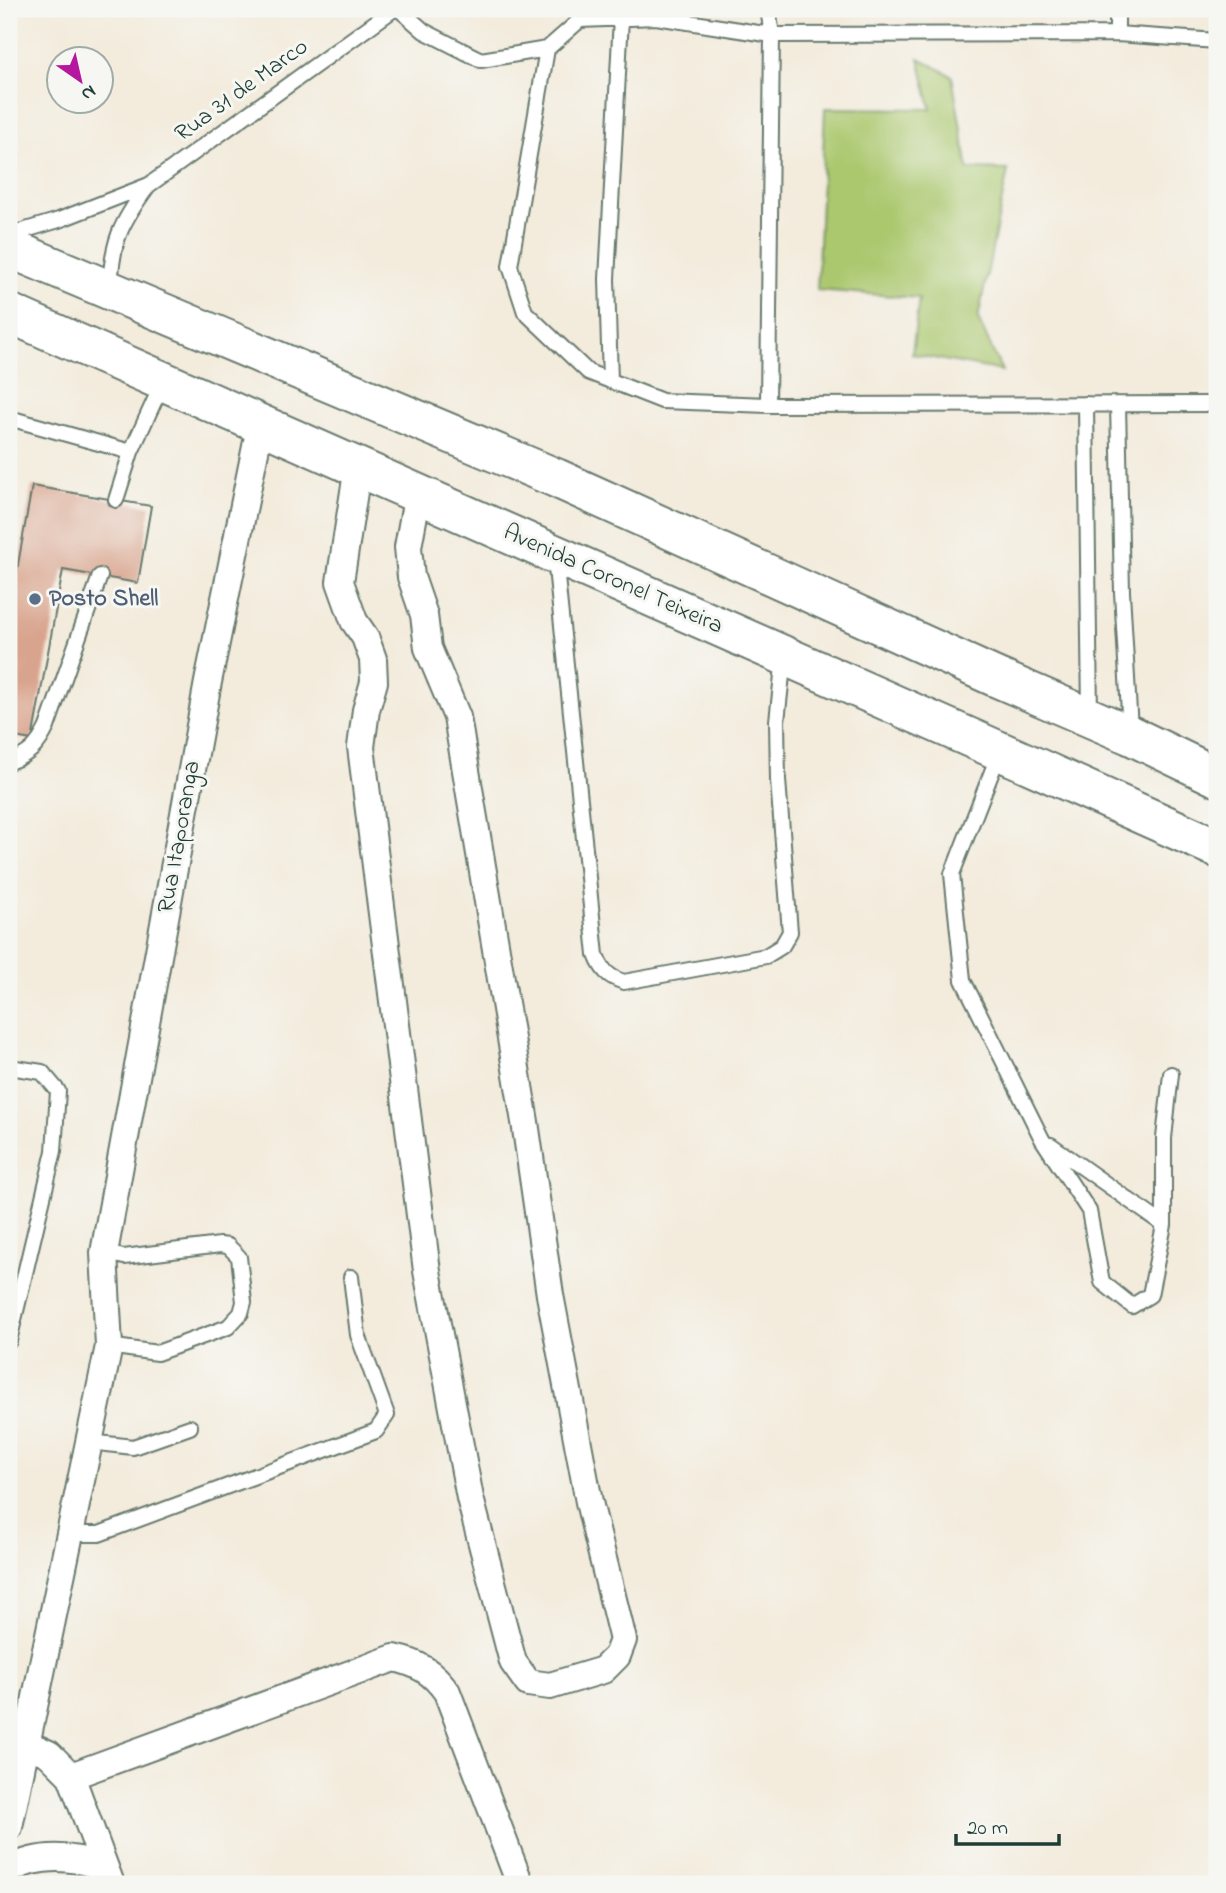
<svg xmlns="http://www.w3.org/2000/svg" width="1226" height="1893" viewBox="0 0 1226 1893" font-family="'Indie Flower',sans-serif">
<rect width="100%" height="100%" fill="#f6f6f2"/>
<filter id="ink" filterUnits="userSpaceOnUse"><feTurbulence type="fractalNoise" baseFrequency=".0143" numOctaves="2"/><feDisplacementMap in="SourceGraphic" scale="14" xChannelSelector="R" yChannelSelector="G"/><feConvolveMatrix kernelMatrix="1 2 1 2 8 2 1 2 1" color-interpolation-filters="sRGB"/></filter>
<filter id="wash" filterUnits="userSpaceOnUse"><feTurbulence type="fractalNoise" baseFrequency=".00686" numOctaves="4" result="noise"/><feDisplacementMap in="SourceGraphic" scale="28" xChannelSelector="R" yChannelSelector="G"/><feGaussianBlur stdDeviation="1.57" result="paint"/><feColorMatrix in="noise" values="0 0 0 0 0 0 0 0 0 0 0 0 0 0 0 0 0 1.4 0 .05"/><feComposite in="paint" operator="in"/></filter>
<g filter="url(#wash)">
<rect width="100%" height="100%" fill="#f3ebdb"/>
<path fill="#abc86e" stroke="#658251" stroke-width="2" d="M919 58 952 76 968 169 1008 170 978 319 1002 371 912 354 919 298 817 290 825 108 931 109Z"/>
<g id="blocks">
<path fill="#d9a48e" d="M32 486 151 506 138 583 63 570 32 740 9 736V615Z"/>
</g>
</g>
<g filter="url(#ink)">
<use href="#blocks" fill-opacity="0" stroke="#697a6e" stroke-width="2"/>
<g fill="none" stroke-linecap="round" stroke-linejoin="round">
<g stroke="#697a6e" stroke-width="18">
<path id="lane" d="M399 9 424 31 481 60 547 49
M768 9 772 35 768 405
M1117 34V9
M1217 41 1117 34 772 35 656 17 580 20 547 49 510 266 525 312 588 372 662 401 768 405 1217 404
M9 235 59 220 149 185 394 9
M110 289C112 241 120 224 148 186
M610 381 607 279 621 18
M1086 404 1090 714
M1118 404 1122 592 1130 730
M9 418 131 452
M116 500 131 452 163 382
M555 558 596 955C602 970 608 977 624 982L766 956 782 946 790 932 778 780 777 721 784 657
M1000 751 952 874 963 980 1042 1139 1089 1211 1102 1282 1132 1306 1150 1295 1164 1225V1138L1171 1074
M9 762C29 755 38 746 47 727L100 576
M9 1067 42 1072 58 1091 54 1151 9 1341
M1051 1145 1164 1225
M104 1253 124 1257 220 1245 228 1246 239 1257 244 1302 241 1313 228 1327 157 1353 109 1346
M90 1442 133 1447 190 1427
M70 1534H99L376 1431 387 1415 358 1335 351 1277"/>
</g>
<g stroke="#697a6e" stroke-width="30">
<path id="street" d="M358 466 340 582 354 621 365 637 373 659 374 682 366 710 361 747 427 1271 470 1498 513 1662 528 1683 550 1686 603 1670 617 1656 623 1640 589 1502 550 1295 525 1122 457 717 428 648 424 615 411 577 408 547 418 493
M27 1744 49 1754 71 1776 111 1884
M71 1776 394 1658C418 1663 433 1672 447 1692L520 1884
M9 1827 109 1346 104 1253 208 682 261 422
M9 1870C39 1853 73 1856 104 1867"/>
</g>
<g stroke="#697a6e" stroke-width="42">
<path id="highway" d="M9 248 556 478 993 676 1130 735 1217 777
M9 313C412 490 815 668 1217 848"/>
</g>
<use href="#lane" stroke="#fff" stroke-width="14"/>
<use href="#street" stroke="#fff" stroke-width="26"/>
<use href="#highway" stroke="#fff" stroke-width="38"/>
</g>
</g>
<circle fill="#5c6f8a" stroke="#f6f6f2" stroke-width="2.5" cx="35" cy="599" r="7"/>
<g text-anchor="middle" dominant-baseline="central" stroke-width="6" stroke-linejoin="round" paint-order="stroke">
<g font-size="24" fill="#1f3d34" stroke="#f6f6f2">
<text transform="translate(242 91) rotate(-36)">Rua 31 de Marco</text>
<text transform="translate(613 580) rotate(24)">Avenida Coronel Teixeira</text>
<text transform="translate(180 837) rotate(-80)">Rua Itaporanga</text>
</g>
<g font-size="24" font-weight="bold" fill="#4e5e75" stroke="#f6f6f2" text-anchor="start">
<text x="49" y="599">Posto Shell</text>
</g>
</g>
<rect width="1226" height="1893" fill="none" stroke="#f6f6f2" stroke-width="35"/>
<g transform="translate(80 80) rotate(146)"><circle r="33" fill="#f6f6f2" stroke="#a0aca6" stroke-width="2"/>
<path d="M0-5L12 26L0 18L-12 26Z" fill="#b5179e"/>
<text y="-10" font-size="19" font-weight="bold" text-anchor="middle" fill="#1f3d34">N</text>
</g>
<path d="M956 1834v10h103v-10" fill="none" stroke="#1f3d34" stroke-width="3.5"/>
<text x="967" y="1834" font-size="21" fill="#1f3d34" stroke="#f6f6f2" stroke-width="5" paint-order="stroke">20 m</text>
</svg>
